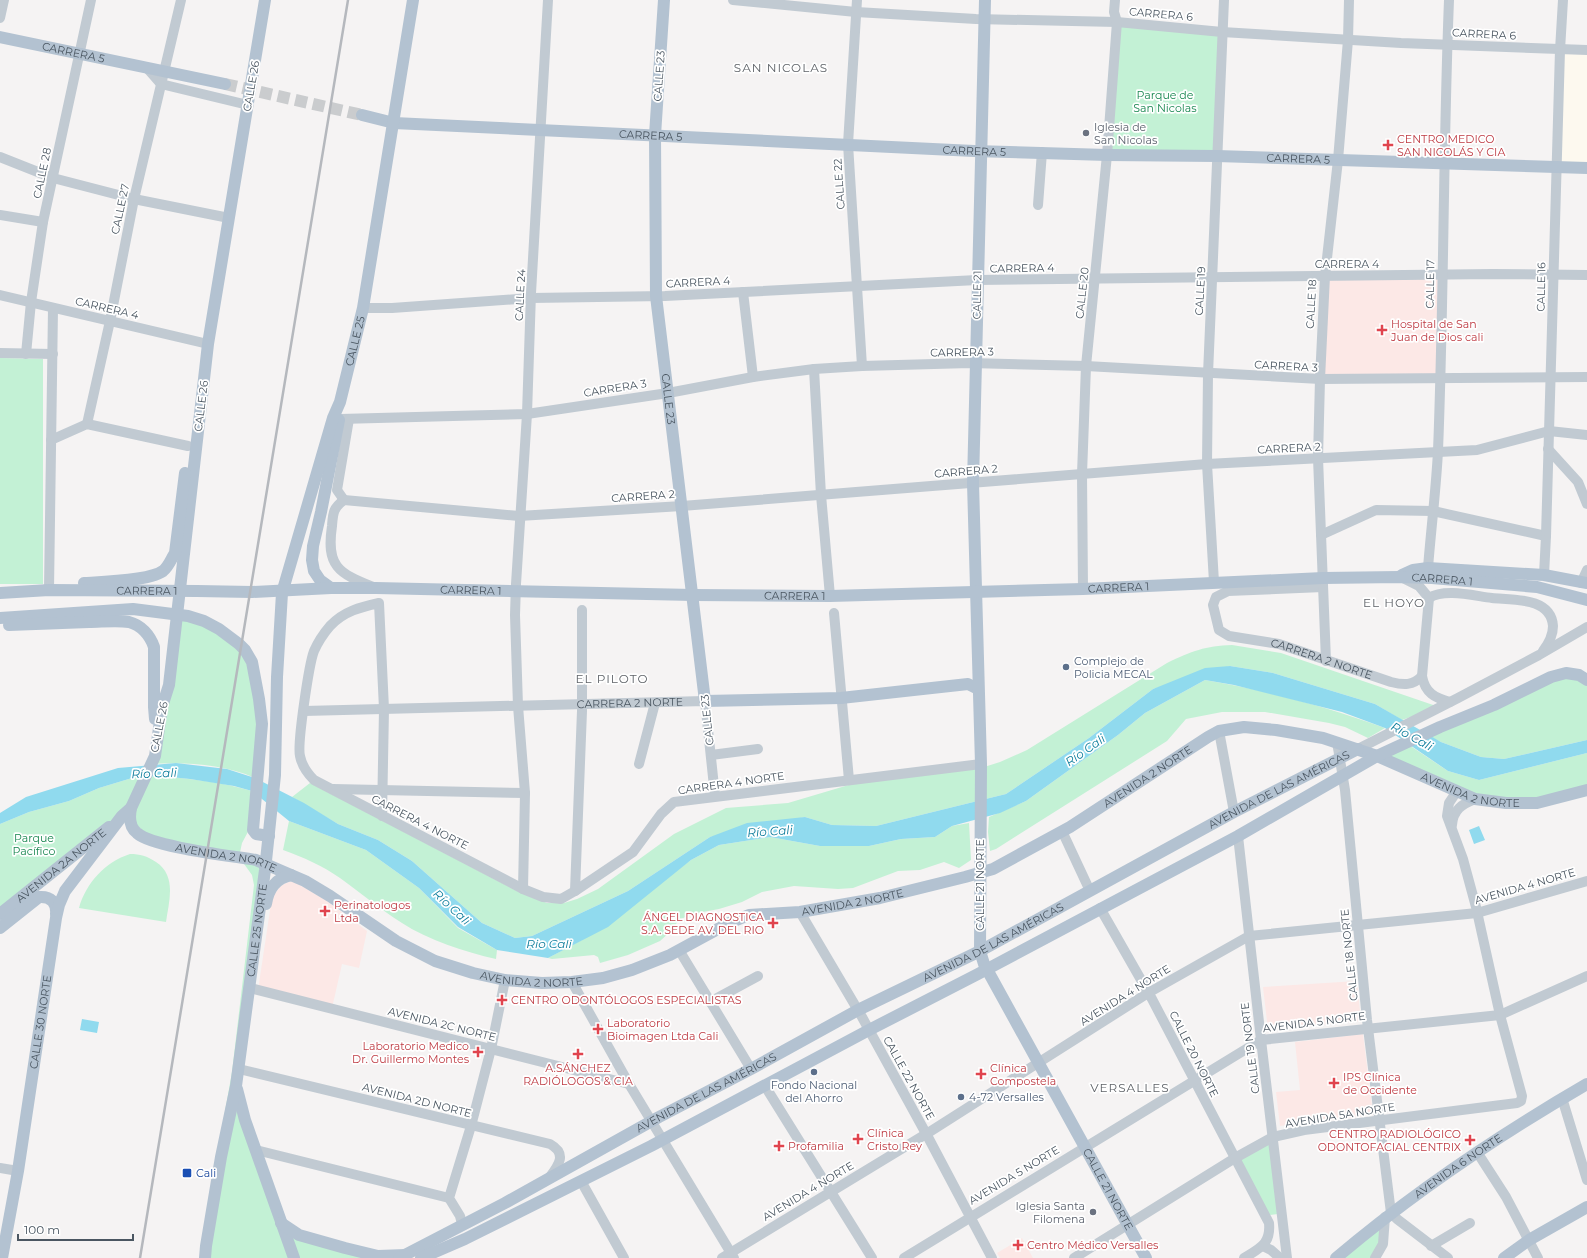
<svg xmlns="http://www.w3.org/2000/svg" width="1587" height="1258" viewBox="0 0 1587 1258" font-family="Montserrat,sans-serif">
<rect width="100%" height="100%" fill="#f5f3f3"/>
<path fill="#fdf9ef" d="M1560 51 1587 52V162H1557Z"/>
<path fill="#fce8e6" d="M1443 275 1441 379H1320L1325 276Z
M293 881 327 901 367 931 359 968 342 964 332 1008 258 990 272 897 281 886 286 883Z
M1357 981 1361 1021 1268 1030 1263 987Z
M1363 1034 1373 1115 1280 1126 1276 1092 1300 1090 1295 1042Z
M1022 1238 1033 1258H1000L997 1253Z"/>
<path fill="#c3f1d5" d="M1117 22 1222 32 1217 156 1107 155Z
M0 358 43 359V584H0Z
M178 616H188L245 650 259 699 255 778C223 764 186 762 151 764Z
M1232 645 1281 653 1439 707 1402 720 1375 704 1273 673 1230 666 1153 689 1089 738 1006 794 876 826 832 825 805 817 710 837 628 891 532 936 515 938 482 923 412 861 378 840 338 824 292 797 310 783 521 893 547 903H564L577 899 598 889 674 834 726 808 788 803 852 784 981 768 1000 762 1027 750 1167 663C1192 651 1205 646 1232 645Z
M1551 677 1587 680V740L1504 759 1481 757 1441 742 1425 734Z
M1205 680C1266 690 1327 707 1385 728L1368 738 1345 727 1329 723 1265 712H1222L1186 719 1167 741 996 849 990 851 988 832 989 817 1026 801 1118 735 1145 713Z
M1406 743 1448 771 1479 780 1587 753V790L1537 803 1475 799 1377 756Z
M160 776C191 779 222 782 252 791L250 828 242 843 239 857 266 863 236 1086 281 1223 299 1235 399 1258H205L210 1196 232 1072 254 885 252 875 239 857 154 842 130 818 0 914V824L29 812 69 801 99 788 132 778Z
M289 821 366 850 419 888 458 928 497 950 496 959C465 952 428 940 402 923 380 909 361 893 340 878 323 866 303 857 283 850Z
M969 823 971 860 959 868 944 862 920 870 898 871 853 888 838 889 794 886 762 892 742 902 719 909 692 914 679 920 670 932 660 941 628 955 600 963 598 957 594 955 552 959 548 958 582 940 691 860 719 845 770 837 820 846H869L901 839 935 837 952 826Z
M130 854C140 854 147 856 156 862 177 876 169 901 166 922L79 908C86 883 105 862 130 854Z
M1273 1137 1278 1214 1269 1215 1235 1158Z
M1385 1217 1375 1258H1336Z"/>
<path fill="#90daee" d="M1230 666 1273 673 1375 704 1441 742 1481 757 1504 759 1587 740V753L1479 780 1448 771 1385 728 1342 712 1234 685 1205 680 1145 713 1118 735 1026 801 1000 813 952 826 935 837 901 839 869 846H820L770 837 719 845 691 860 608 927 548 958 497 950 458 927 419 888 366 850 289 821 252 791 234 786 190 779 160 776 132 778 99 788 69 801 29 812 0 824V813L26 797 118 768 176 763 227 769 255 778 304 803 338 824 378 840 412 861 482 923 515 938 532 936 628 891 710 837 747 823 805 817 832 825 876 826 1006 794 1089 738 1153 689 1205 668Z
M1479 826 1485 840 1474 844 1469 830Z
M82 1019 99 1022 97 1033 80 1030Z"/>
<g fill="none" stroke-linecap="round" stroke-linejoin="round">
<path stroke="#caccce" stroke-width="12" stroke-dasharray="12 6" stroke-linecap="butt" d="M225 84 362 115"/>
<g stroke="#c1cad2" stroke-width="10">
<path d="M733 0 856 12 976 19 1117 22 1222 32 1401 43 1587 50"/>
<path d="M857 0 848 144 862 366"/>
<path d="M0 18 4 0"/>
<path d="M147 68 161 84 248 105"/>
<path d="M0 157 53 178 134 199 229 218"/>
<path d="M1038 205 1042 152"/>
<path d="M0 215 43 222"/>
<path d="M743 292 753 377"/>
<path d="M0 295 208 344"/>
<path d="M363 308H392L531 298 665 296 977 280 1493 274 1587 275"/>
<path d="M0 353 53 354"/>
<path d="M26 354 31 302 43 222 91 0"/>
<path d="M814 369 821 495 830 596"/>
<path d="M340 419 527 414 668 393 753 377 814 369 862 366 970 363 1086 366 1320 379 1587 377"/>
<path d="M87 424 110 321 134 199 181 0"/>
<path d="M51 440 87 424 188 446"/>
<path d="M1548 449 1578 482 1587 504"/>
<path d="M344 500 337 490 349 419"/>
<path d="M1321 535 1376 510 1433 511 1546 536"/>
<path d="M1428 568C1431 529 1436 490 1438 451 1444 300 1443 150 1449 0"/>
<path d="M1544 575 1546 536 1560 50 1563 0"/>
<path d="M1403 578 1419 586 1429 598 1422 676C1425 693 1435 698 1450 702"/>
<path d="M1214 582 1207 464 1208 374 1224 0"/>
<path d="M1581 583 1587 570"/>
<path d="M373 587C338 573 326 566 332 526 333 513 333 508 344 500L519 516 682 506 1207 464 1477 450 1549 431 1587 435"/>
<path id="s1" d="M1323 587 1228 591 1216 597 1213 605 1219 630 1229 636 1279 644 1391 682C1403 685 1413 686 1422 676"/>
<path d="M1083 589 1082 474 1086 366 1107 155 1117 22 1114 12 1115 0"/>
<path d="M49 590 53 308"/>
<path d="M1429 598C1445 588 1474 596 1492 598 1513 600 1551 597 1553 626 1553 636 1549 643 1543 651"/>
<path d="M834 613 849 780"/>
<path d="M1326 661 1318 458 1320 379 1325 276 1338 160 1348 40 1349 0"/>
<path id="s2" d="M304 711 705 701 715 796"/>
<path d="M1219 731 1234 812"/>
<path d="M1337 742 1345 790 1367 1020 1391 1213 1397 1219 1448 1258"/>
<path d="M1358 749 1458 698 1539 655 1587 627"/>
<path d="M711 755 758 749"/>
<path d="M639 764 655 703"/>
<path d="M333 789 525 793"/>
<path d="M382 816 384 709 379 603C361 607 344 611 330 626 324 633 318 642 314 651 309 664 297 744 300 756 302 766 307 773 314 780L523 889 543 897 561 899 575 891 633 852 661 814 674 802 981 764"/>
<path d="M1452 825C1453 810 1462 804 1475 799"/>
<path d="M1062 831 1090 891"/>
<path d="M1238 836 1261 1040 1287 1258"/>
<path d="M523 889 525 793 518 706 515 615 516 584 527 414 531 293 548 0"/>
<path d="M575 891 582 711V610"/>
<path d="M1100 908 1152 999 1269 1223C1271 1244 1260 1248 1244 1258"/>
<path d="M800 912 862 1017 929 1139 992 1258"/>
<path d="M679 950 751 1069"/>
<path d="M572 982 629 1084 734 1258"/>
<path d="M250 988 629 1084"/>
<path d="M710 1002 758 976"/>
<path d="M239 1069 550 1144C568 1154 558 1166 549 1178"/>
<path d="M765 1086 872 1258"/>
<path d="M1562 1098 1587 1180"/>
<path d="M256 1150 449 1198"/>
<path d="M1477 1152 1506 1197 1538 1258"/>
<path d="M0 1168 18 1171"/>
<path d="M581 1181 624 1258"/>
<path d="M462 1224 460 1216 449 1198 471 1126 491 1049 505 980"/>
<path d="M1263 1246 1271 1250 1280 1258"/>
<path d="M1431 1246 1470 1223"/>
<path d="M722 1258 931 1131 1148 993 1249 936 1477 913 1587 881"/>
<path d="M904 1258 1261 1040 1500 1015 1587 976"/>
<path d="M1074 1258 1235 1158 1273 1137 1304 1130 1517 1103 1521 1101 1522 1096 1500 1015 1476 907 1463 859 1447 816 1449 803 1457 791"/>
<path d="M1375 1258 1383 1244 1385 1217"/>
</g>
<g stroke="#b3c2d1" stroke-width="12">
<path id="s3" d="M265 0 208 344 169 685 162 707 155 756 131 808C129 818 129 827 137 833 152 847 233 856 256 860L305 881 330 896 396 941 435 961 473 973 505 980 542 983 572 982 603 978 632 970 670 955 729 923 749 915 800 912 880 898 965 877 993 869 1070 827 1208 737 1219 731 1244 727 1276 730 1323 738 1377 756 1475 799 1506 803H1537L1587 790"/>
<path id="s4" d="M664 0 655 135 656 296 705 701 841 698 968 684 978 689"/>
<path id="s5" d="M985 0 973 483 981 764 980 951 984 964 1146 1258"/>
<path id="s6" d="M0 37 225 84"/>
<path id="s7" d="M362 115 394 123 974 151 1107 155 1217 156 1587 168"/>
<path d="M1402 575 1413 570 1428 568 1544 575 1587 583"/>
<path d="M84 583C102 582 149 581 163 571 169 566 171 559 175 553L185 473"/>
<path d="M331 588 320 580 314 571 312 560 313 546 321 512 339 420"/>
<path id="s8" d="M0 593 49 590 197 591 252 592 331 588H376L693 595 830 596 1083 589 1323 578 1399 577 1432 578 1537 587 1587 600"/>
<path d="M0 618 133 609 188 616 204 621 219 629 239 644 245 650 252 662 259 699 262 724 253 830 256 834 269 836"/>
<path d="M9 625C35 624 62 623 89 622 101 622 116 620 129 622 141 625 150 635 154 647V707L155 719"/>
<path d="M266 904C268 890 276 878 291 875"/>
<path id="s9" d="M0 914 109 827"/>
<path d="M0 928 39 897C51 896 57 903 56 914"/>
<path d="M237 1089 245 1120 294 1258"/>
<path d="M281 1223 299 1235 345 1248 378 1256 406 1255"/>
<path id="s10" d="M2 1258 18 1171 56 918 59 905 65 891 122 816 131 808"/>
<path id="s11" d="M205 1258 206 1246 221 1157 236 1086 265 870 275 775 277 677 282 593 333 418 340 402 363 308 413 0"/>
<path id="s12" d="M399 1258 505 1203 659 1117 751 1069 858 1010 980 951 1234 812 1358 749"/>
<path d="M421 1258 465 1239 651 1146 869 1030 978 974 1238 836 1377 756 1440 727 1494 705 1551 677 1566 673 1579 675 1587 680"/>
<path id="s13" d="M1336 1258C1414 1192 1499 1135 1587 1084"/>
<path d="M1504 1258 1529 1240 1587 1207"/>
</g>
<path stroke="#b5b8bd" stroke-width="2.5" d="M140 1258 348 0"/>
</g>
<g fill="#6b7280" stroke="#fff" stroke-width="1.5">
<circle cx="1086" cy="133" r="4"/>
<circle cx="1093" cy="1212" r="4"/>
</g>
<g fill="#e0444e" stroke="#fff" stroke-width="1.5">
<path d="M1386 139h4v4h4v4h-4v4h-4v-4h-4v-4h4z"/>
<path d="M1380 324h4v4h4v4h-4v4h-4v-4h-4v-4h4z"/>
<path d="M323 905h4v4h4v4h-4v4h-4v-4h-4v-4h4z"/>
<path d="M771 917h4v4h4v4h-4v4h-4v-4h-4v-4h4z"/>
<path d="M500 994h4v4h4v4h-4v4h-4v-4h-4v-4h4z"/>
<path d="M596 1023h4v4h4v4h-4v4h-4v-4h-4v-4h4z"/>
<path d="M476 1046h4v4h4v4h-4v4h-4v-4h-4v-4h4z"/>
<path d="M576 1048h4v4h4v4h-4v4h-4v-4h-4v-4h4z"/>
<path d="M979 1068h4v4h4v4h-4v4h-4v-4h-4v-4h4z"/>
<path d="M1332 1077h4v4h4v4h-4v4h-4v-4h-4v-4h4z"/>
<path d="M856 1133h4v4h4v4h-4v4h-4v-4h-4v-4h4z"/>
<path d="M1468 1134h4v4h4v4h-4v4h-4v-4h-4v-4h4z"/>
<path d="M777 1140h4v4h4v4h-4v4h-4v-4h-4v-4h4z"/>
<path d="M1016 1239h4v4h4v4h-4v4h-4v-4h-4v-4h4z"/>
</g>
<g fill="#5c6f8a" stroke="#fff" stroke-width="1.5">
<circle cx="1066" cy="667" r="4"/>
<circle cx="814" cy="1072" r="4"/>
<circle cx="961" cy="1097" r="4"/>
</g>
<rect fill="#1a4fb4" stroke="#fff" stroke-width="1.5" x="182" y="1168" width="10" height="10" rx="2"/>
<g text-anchor="middle" dominant-baseline="central" stroke-width="3.5" stroke-linejoin="round" paint-order="stroke">
<g font-size="11" fill="#4a5661" stroke="#fff">
<text transform="translate(1161 14) rotate(5)">CARRERA 6</text>
<text transform="translate(1484 34) rotate(3)">CARRERA 6</text>
<text stroke="none"><textPath href="#s6" startOffset="75">CARRERA 5</textPath></text>
<text transform="translate(659 76) rotate(-86)">CALLE 23</text>
<text transform="translate(251 86) rotate(-80)">CALLE 26</text>
<text stroke="none"><textPath href="#s7" startOffset="290">CARRERA 5</textPath></text>
<text stroke="none"><textPath href="#s7" startOffset="614">CARRERA 5</textPath></text>
<text stroke="none"><textPath href="#s7" startOffset="938">CARRERA 5</textPath></text>
<text transform="translate(42 173) rotate(-78)">CALLE 28</text>
<text transform="translate(839 184) rotate(-94)">CALLE 22</text>
<text transform="translate(120 209) rotate(-78)">CALLE 27</text>
<text x="1347" y="264">CARRERA 4</text>
<text transform="translate(1022 268) rotate(-1)">CARRERA 4</text>
<text transform="translate(698 282) rotate(-3)">CARRERA 4</text>
<text transform="translate(1430 284) rotate(-89)">CALLE 17</text>
<text transform="translate(1541 287) rotate(-89)">CALLE 16</text>
<text transform="translate(1200 291) rotate(-87)">CALLE 19</text>
<text transform="translate(1082 293) rotate(-84)">CALLE 20</text>
<text transform="translate(520 295) rotate(-87)">CALLE 24</text>
<text transform="translate(977 295) rotate(-89)">CALLE 21</text>
<text transform="translate(1311 304) rotate(-87)">CALLE 18</text>
<text transform="translate(107 308) rotate(13)">CARRERA 4</text>
<text stroke="none"><textPath href="#s11" startOffset="933">CALLE 25</textPath></text>
<text transform="translate(962 352) rotate(-1)">CARRERA 3</text>
<text transform="translate(1286 366) rotate(3)">CARRERA 3</text>
<text transform="translate(615 388) rotate(-9)">CARRERA 3</text>
<text stroke="none"><textPath href="#s4" startOffset="400">CALLE 23</textPath></text>
<text transform="translate(201 406) rotate(-83)">CALLE 26</text>
<text transform="translate(1289 448) rotate(-3)">CARRERA 2</text>
<text transform="translate(966 471) rotate(-5)">CARRERA 2</text>
<text transform="translate(643 496) rotate(-4)">CARRERA 2</text>
<text stroke="none"><textPath href="#s8" startOffset="1443">CARRERA 1</textPath></text>
<text stroke="none"><textPath href="#s8" startOffset="1119">CARRERA 1</textPath></text>
<text stroke="none"><textPath href="#s8" startOffset="471">CARRERA 1</textPath></text>
<text stroke="none"><textPath href="#s8" startOffset="147">CARRERA 1</textPath></text>
<text stroke="none"><textPath href="#s8" startOffset="795">CARRERA 1</textPath></text>
<text stroke="none"><textPath href="#s1" startOffset="250">CARRERA 2 NORTE</textPath></text>
<text stroke="none"><textPath href="#s2" startOffset="326">CARRERA 2 NORTE</textPath></text>
<text transform="translate(707 720) rotate(-96)">CALLE 23</text>
<text transform="translate(159 727) rotate(-79)">CALLE 26</text>
<text stroke="none"><textPath href="#s3" startOffset="1938">AVENIDA 2 NORTE</textPath></text>
<text transform="translate(731 783) rotate(-8)">CARRERA 4 NORTE</text>
<text stroke="none"><textPath href="#s3" startOffset="2285">AVENIDA 2 NORTE</textPath></text>
<text stroke="none"><textPath href="#s12" startOffset="997">AVENIDA DE LAS AMÉRICAS</textPath></text>
<text transform="translate(420 822) rotate(27)">CARRERA 4 NORTE</text>
<text stroke="none"><textPath href="#s3" startOffset="942">AVENIDA 2 NORTE</textPath></text>
<text stroke="none"><textPath href="#s9" startOffset="78">AVENIDA 2A NORTE</textPath></text>
<text transform="translate(980 885) rotate(-90)">CALLE 21 NORTE</text>
<text transform="translate(1525 886) rotate(-16)">AVENIDA 4 NORTE</text>
<text stroke="none"><textPath href="#s3" startOffset="1613">AVENIDA 2 NORTE</textPath></text>
<text stroke="none"><textPath href="#s11" startOffset="332">CALLE 25 NORTE</textPath></text>
<text stroke="none"><textPath href="#s12" startOffset="673">AVENIDA DE LAS AMÉRICAS</textPath></text>
<text transform="translate(1349 955) rotate(-96)">CALLE 18 NORTE</text>
<text stroke="none"><textPath href="#s3" startOffset="1277">AVENIDA 2 NORTE</textPath></text>
<text transform="translate(1125 995) rotate(-32)">AVENIDA 4 NORTE</text>
<text stroke="none"><textPath href="#s10" startOffset="239">CALLE 30 NORTE</textPath></text>
<text transform="translate(1314 1022) rotate(-7)">AVENIDA 5 NORTE</text>
<text transform="translate(442 1024) rotate(14)">AVENIDA 2C NORTE</text>
<text transform="translate(1250 1048) rotate(-97)">CALLE 19 NORTE</text>
<text transform="translate(1194 1054) rotate(63)">CALLE 20 NORTE</text>
<text transform="translate(909 1078) rotate(61)">CALLE 22 NORTE</text>
<text stroke="none"><textPath href="#s12" startOffset="349">AVENIDA DE LAS AMÉRICAS</textPath></text>
<text transform="translate(417 1100) rotate(14)">AVENIDA 2D NORTE</text>
<text transform="translate(1340 1115) rotate(-9)">AVENIDA 5A NORTE</text>
<text stroke="none"><textPath href="#s13" startOffset="153">AVENIDA 6 NORTE</textPath></text>
<text transform="translate(1014 1175) rotate(-31)">AVENIDA 5 NORTE</text>
<text stroke="none"><textPath href="#s5" startOffset="1222">CALLE 21 NORTE</textPath></text>
<text transform="translate(808 1191) rotate(-31)">AVENIDA 4 NORTE</text>
</g>
<g font-size="11" fill="#17864f" stroke="#fff">
<text x="1165" y="95">Parque de<tspan x="1165" dy="13">San Nicolas</tspan></text>
<text x="34" y="838">Parque<tspan x="34" dy="13">Pacífico</tspan></text>
</g>
<g font-size="11" fill="#5b616d" stroke="#fff" text-anchor="start">
<text x="1094" y="127">Iglesia de<tspan x="1094" dy="13">San Nicolas</tspan></text>
<text x="1085" y="1206" text-anchor="end">Iglesia Santa<tspan x="1085" dy="13">Filomena</tspan></text>
</g>
<g font-size="11" fill="#be3a42" stroke="#fff" text-anchor="start">
<text x="1397" y="139">CENTRO MEDICO<tspan x="1397" dy="13">SAN NICOLÁS Y CIA</tspan></text>
<text x="1391" y="324">Hospital de San<tspan x="1391" dy="13">Juan de Dios cali</tspan></text>
<text x="334" y="905">Perinatologos<tspan x="334" dy="13">Ltda</tspan></text>
<text x="764" y="917" text-anchor="end">ÁNGEL DIAGNOSTICA<tspan x="764" dy="13">S.A. SEDE AV. DEL RIO</tspan></text>
<text x="511" y="1000">CENTRO ODONTÓLOGOS ESPECIALISTAS</text>
<text x="607" y="1023">Laboratorio<tspan x="607" dy="13">Bioimagen Ltda Cali</tspan></text>
<text x="469" y="1046" text-anchor="end">Laboratorio Medico<tspan x="469" dy="13">Dr. Guillermo Montes</tspan></text>
<text x="578" y="1068" text-anchor="middle">A.SÁNCHEZ<tspan x="578" dy="13">RADIÓLOGOS &amp; CIA</tspan></text>
<text x="990" y="1068">Clínica<tspan x="990" dy="13">Compostela</tspan></text>
<text x="1343" y="1077">IPS Clínica<tspan x="1343" dy="13">de Occidente</tspan></text>
<text x="867" y="1133">Clínica<tspan x="867" dy="13">Cristo Rey</tspan></text>
<text x="1461" y="1134" text-anchor="end">CENTRO RADIOLÓGICO<tspan x="1461" dy="13">ODONTOFACIAL CENTRIX</tspan></text>
<text x="788" y="1146">Profamilia</text>
<text x="1027" y="1245">Centro Médico Versalles</text>
</g>
<g font-size="11" fill="#4e5e75" stroke="#fff" text-anchor="start">
<text x="1074" y="661">Complejo de<tspan x="1074" dy="13">Policia MECAL</tspan></text>
<text x="814" y="1085" text-anchor="middle">Fondo Nacional<tspan x="814" dy="13">del Ahorro</tspan></text>
<text x="969" y="1097">4-72 Versalles</text>
</g>
<g font-size="11" fill="#164399" stroke="#fff" text-anchor="start">
<text x="196" y="1173">Cali</text>
</g>
<g font-size="12" letter-spacing="1" fill="#5f6368" stroke="#fff">
<text x="781" y="67">SAN NICOLAS</text>
<text x="1394" y="602">EL HOYO</text>
<text x="612" y="678">EL PILOTO</text>
<text x="1130" y="1087">VERSALLES</text>
</g>
<g font-size="12" font-style="italic" fill="#0c7c9b" stroke="#fff">
<text transform="translate(1412 736) rotate(29)">Río Cali</text>
<text transform="translate(1085 750) rotate(-35)">Río Cali</text>
<text transform="translate(154 773) rotate(-2)">Río Cali</text>
<text transform="translate(770 831) rotate(-4)">Río Cali</text>
<text transform="translate(452 907) rotate(43)">Río Cali</text>
<text x="549" y="943">Rio Cali</text>
</g>
</g>
<path d="M18 1234v6h115v-6" fill="none" stroke="#4a5661" stroke-width="2"/>
<text x="24" y="1234" font-size="12" fill="#4a5661" stroke="#ffffff" stroke-width="3" paint-order="stroke">100 m</text>
</svg>
